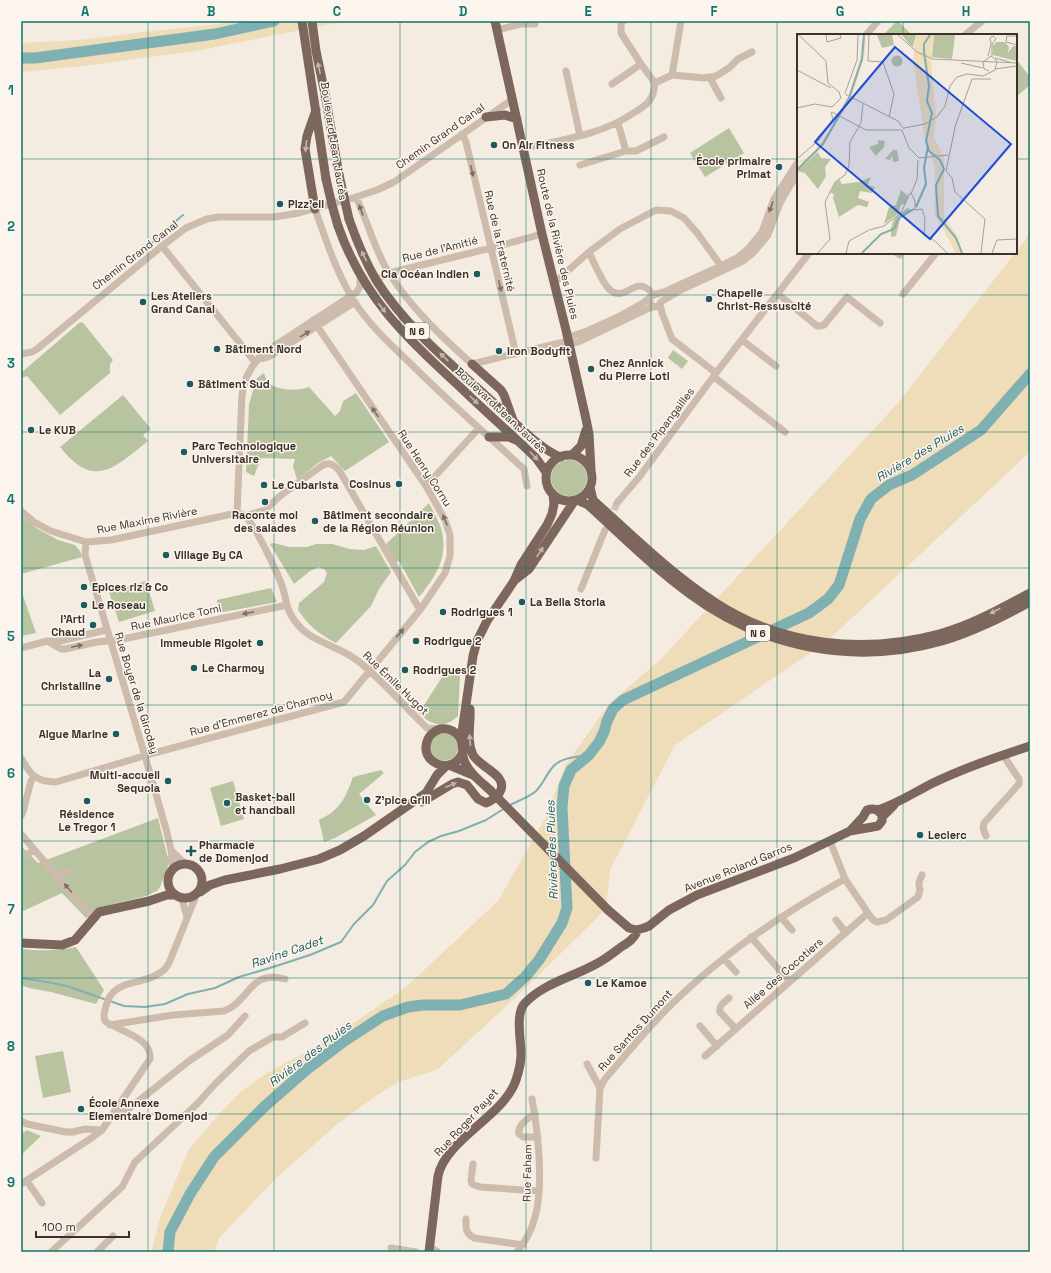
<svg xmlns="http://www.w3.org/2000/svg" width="1051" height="1273" viewBox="0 0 1051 1273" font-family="'Space Grotesk',sans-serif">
<rect width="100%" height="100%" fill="#f4ebe1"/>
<path fill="#b8c4a0" d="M897 21H898L912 35H883Z
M1016 59 1030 77V85L1016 97Z
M729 128 744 153 705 177 690 153Z
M82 322 84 324 113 360 110 364V373L60 415 27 376 21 378V373L79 323Z
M673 350 688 361 682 369 668 358Z
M264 373C265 376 266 379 268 382 276 391 298 391 309 387L335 416 340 411 343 401 356 393 389 442 345 471 331 456 318 463 297 480 293 466 295 459 261 458 254 476 246 472 249 404 257 378Z
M123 395 151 429 143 435 148 441C114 468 94 490 60 447Z
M551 478a18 18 0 1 1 36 0a18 18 0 1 1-36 0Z
M429 503C433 511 438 520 441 528 449 557 436 576 419 597L399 561 396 563 386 544Z
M21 516 38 529 58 540 75 545 80 551 82 557 21 574Z
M274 543 289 547H307L316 544H332L350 549 364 550 376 546 391 572 379 589 371 606 336 643C318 633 310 627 298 610L299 603 324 582 327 573 324 569 319 567 310 571 294 584 270 544Z
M146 581 155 611 119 622 109 592Z
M271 588 277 602 218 613 217 600Z
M21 590 36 633 21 636Z
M444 674 460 676 458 716C444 729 432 726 419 713Z
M438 733 453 734C472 758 434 774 429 745Z
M381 770 384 773 359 794 376 815 335 838 324 842 319 820C340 810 345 799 353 777Z
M233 781 244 819 221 826 210 788Z
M158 818 167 855 170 861 160 887 157 891 146 896 97 908 86 918 62 893 21 912V846L38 863Z
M76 947 104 990 96 1004 51 992 29 988 21 985V949C40 951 57 951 76 947Z
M63 1051 71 1092 43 1098 35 1056Z
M27 1130 41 1136 21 1155V1134Z"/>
<path fill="#efdcb8" d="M231 21H347L195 51 83 66 21 72V43L80 40 144 32 219 24Z
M1030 233V452L825 643 675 745 610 870 606 909 516 997 437 1070 398 1082 373 1098 336 1125 274 1180 220 1237 214 1252H151L161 1215 189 1149 219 1114 240 1092 264 1075 333 1037 405 988 498 901 545 819 565 766 609 704 661 659 898 403 1015 253H1016Z"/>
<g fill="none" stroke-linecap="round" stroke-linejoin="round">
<path stroke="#7fb0b2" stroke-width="2" d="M143 253 157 237 183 215
M508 806C517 801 528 798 536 791 543 784 546 775 552 768 560 757 577 757 589 755
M21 978 47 982 67 986 124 1006 145 1007 165 1004 188 994 215 988 239 977 273 967 310 955 341 942 354 924 373 905 387 881 405 865 415 852 428 842 441 836 459 831 486 820 505 808"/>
<path stroke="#7fb0b2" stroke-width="11" d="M21 58H35L215 34 274 21
M168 1252 170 1232 190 1194 214 1157 264 1107 306 1070 343 1042 383 1016 408 1007 423 1005H460L506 994 525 977 539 960 562 923 567 908 562 808 564 786 571 770 589 755 599 742 604 732 607 721 613 709 623 700 809 613 828 599 839 585 860 519 871 499 889 485 912 475 981 430 1030 374"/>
<path stroke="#cfc6bd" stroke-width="7" stroke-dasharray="7 3.5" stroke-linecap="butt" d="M610 520 617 503"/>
<path stroke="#cdbbac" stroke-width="7" d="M623 21 621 24V33L641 64 655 83
M497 30 521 24H535
M866 35 878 21
M965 35 982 21
M566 71 580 136
M672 75 681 21
M710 78 721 98
M655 83 672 75 704 78 716 76 729 68 738 59 752 52
M612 84 641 64
M618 123 626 151
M462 134 466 142 516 354
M524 148C562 140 602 135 635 112 641 108 648 105 651 98 654 94 654 88 655 83
M580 165 626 151H636L664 137
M356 197C368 222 374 249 389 273 411 308 442 337 472 364L568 341
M315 209C326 240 336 272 354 301 369 325 392 346 413 366 449 402 487 435 524 469L527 486
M162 246 255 362
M589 252C593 261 603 283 609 289 623 303 635 279 646 288 649 289 651 292 653 295
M897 253 900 255
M376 280 389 273 499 246 542 234
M554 283 589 252 620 229 656 210 671 211 684 218 698 234 721 266
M778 294 817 326H820L824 325 847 297 880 323
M903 294 936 253
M649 299 651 305 654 307 658 306 662 301 683 289 743 261 753 253 768 235 780 203 798 172
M660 304 662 313 672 339 716 373
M742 340 776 366
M568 341 572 336 587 331 618 317 643 303 653 295 664 292 721 266 737 258 748 249 762 232 774 199 798 162
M568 341 573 343 578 342 647 309 654 307
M21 354 32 352 37 349 162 246 186 228 195 224 207 219 219 217H275L299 213 356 197 377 190 394 182 513 99
M259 359 265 358 270 356 355 302
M714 377 785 432
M426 486 479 428
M617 503 640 476 716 373 809 253
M21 511 34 522 51 531 86 542 111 540 237 513C240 514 243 514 245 516 255 525 279 575 283 589 286 598 286 607 291 615 307 644 336 643 358 661 382 680 402 704 424 725L427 728 440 729
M237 513 242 394 246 378 252 367 262 354 357 292 360 286V276
M245 516 265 510 280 496 323 465C330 462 334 465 339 470L420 610
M86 542 85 555 145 756 166 829 171 850 173 869
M581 589 605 530
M47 641 61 649H65L97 642 118 640 287 605
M21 648 47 641H60L106 630
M21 758C24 762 25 766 28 769 34 779 45 782 56 782L154 753 344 702 420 610 445 573 450 556V535L445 520 426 486 313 320
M21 816 23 812 31 781 34 777
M21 834 91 916 94 917
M986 836 983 828 984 823 1019 784V779L1003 755
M171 850 185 864
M27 855 34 849
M57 876 66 872
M182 899 187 917
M868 913 873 920 877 922 886 920 918 897 920 890C918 884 919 881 922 875
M781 917 792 930
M836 920 846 933
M751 937 789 981
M724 959 736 972
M729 998C725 1002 718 1005 720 1012L736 1029
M110 1025 173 1015 224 1011C249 1002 250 969 285 979
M700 1026 717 1046
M705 1056 868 913 845 879 830 841
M587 1064 600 1088
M115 1110 122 1113 127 1110 189 1061 228 1035 245 1016
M535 1113C529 1118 517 1125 519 1134L523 1137H538
M21 1121 27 1124 66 1132H73L85 1129 102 1130
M596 1158 600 1088 605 1079C623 1058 641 1036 661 1015 714 960 778 916 845 879
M473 1164 471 1180 472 1184 480 1187 539 1191
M27 1181 42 1203
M21 1184 93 1137 102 1130 150 1059C152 1037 120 1032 105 1021 103 1016 104 1012 106 1006 107 1003 108 998 111 995 123 979 147 984 161 972 165 970 167 966 169 963L196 896
M466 1219C466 1228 465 1233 474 1238L523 1245
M430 1247 438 1252
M391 1248 416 1252
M51 1252 122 1187 135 1162 197 1104 215 1084 249 1051 273 1037H282L305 1023
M97 1252 113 1236
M517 1252C525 1242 532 1230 535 1217 544 1185 538 1132 532 1099"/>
<path stroke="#7d675c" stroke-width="9" d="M302 21 326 179
M312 21 316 51 325 94 339 175
M495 21 542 234 566 330 586 419 589 434 591 470
M486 117 505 115 517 119
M315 209 305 149 307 136 316 110
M349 219C356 239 365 261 376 280 407 329 455 367 497 406 512 420 542 451 561 457
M338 226C363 297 406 338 460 387 485 411 511 434 536 458L546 472
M472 364 501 390 504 395 513 420
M489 437H509L516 440
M572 455 581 446 586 430
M546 478a23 23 0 1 1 46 0a23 23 0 1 1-46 0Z
M590 487 593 500C633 536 671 574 716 603 782 646 864 654 939 634 970 626 1002 608 1030 593
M577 500 588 505C621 535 654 568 690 594 763 648 854 666 942 641 973 632 1002 617 1030 602
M515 580 529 569 575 500
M461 739 473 656 477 641 487 621 514 581 521 565 547 525 552 514 554 504 553 494
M463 752C452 778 417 762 428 739 430 735 435 731 440 729 446 728 453 730 457 734 465 741 461 751 464 760 468 772 481 782 490 790
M449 765 473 775
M422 802 452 784 458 782 467 785 478 799 486 803C491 801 497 797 500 792 509 775 480 768 473 755 466 741 471 724 470 709
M878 810C899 803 913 793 933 783 964 768 997 757 1030 746
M850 831 863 817 867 810C873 808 878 809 881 814
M168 881a17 17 0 1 1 34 0a17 17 0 1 1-34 0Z
M200 892 210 885 225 880 280 869 319 859 340 850 364 836 426 793 437 775 446 766
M608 910 629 928 636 930 644 928 649 926 669 910 697 895 794 858 850 831 878 826 882 821V817L894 805
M21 943 62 945 75 940 99 912 149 901 167 895H174
M429 1252 438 1176C445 1140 504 1116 516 1080 519 1071 521 1063 521 1054 521 1040 515 1013 525 1003 544 983 573 977 596 964 606 959 613 953 621 947 629 942 634 939 638 930"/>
<path stroke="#7d675c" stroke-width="9" d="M339 175 349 219
M326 179 332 205 338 226
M490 790 608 910"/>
</g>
<defs><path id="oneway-solid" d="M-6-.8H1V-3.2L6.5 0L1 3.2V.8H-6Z"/></defs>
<g fill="#c2b5ac">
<use href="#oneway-solid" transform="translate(319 68) rotate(-102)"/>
<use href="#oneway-solid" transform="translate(306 146) rotate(96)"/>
<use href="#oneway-solid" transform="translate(364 256) rotate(-116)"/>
<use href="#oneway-solid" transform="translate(382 308) rotate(52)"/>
<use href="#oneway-solid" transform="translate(444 357) rotate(-137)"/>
<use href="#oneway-solid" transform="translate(474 400) rotate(43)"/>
<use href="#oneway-solid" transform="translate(534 456) rotate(46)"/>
<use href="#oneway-solid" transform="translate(540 552) rotate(-56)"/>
<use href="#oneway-solid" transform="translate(995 611) rotate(152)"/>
<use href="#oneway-solid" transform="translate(470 740) rotate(-95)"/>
<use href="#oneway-solid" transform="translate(451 785) rotate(-22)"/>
</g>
<g fill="#7d6f65">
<use href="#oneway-solid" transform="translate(472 171) rotate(77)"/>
<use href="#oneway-solid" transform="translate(771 207) rotate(110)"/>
<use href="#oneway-solid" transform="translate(361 210) rotate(-110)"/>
<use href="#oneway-solid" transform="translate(500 286) rotate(77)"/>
<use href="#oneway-solid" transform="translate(305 334) rotate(-32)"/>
<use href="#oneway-solid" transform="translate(375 412) rotate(-124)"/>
<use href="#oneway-solid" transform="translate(445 520) rotate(-113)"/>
<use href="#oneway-solid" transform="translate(248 613) rotate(169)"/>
<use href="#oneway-solid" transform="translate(400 633) rotate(-50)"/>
<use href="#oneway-solid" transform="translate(77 646) rotate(-12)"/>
<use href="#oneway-solid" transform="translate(68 888) rotate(-131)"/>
</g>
<path fill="none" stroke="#0f766e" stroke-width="1" stroke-opacity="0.55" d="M148 21V1252M274 21V1252M400 21V1252M526 21V1252M651 21V1252M777 21V1252M903 21V35M21 159H798M1016 159H1030M903 253V1252M21 295H1030M21 432H1030M21 568H1030M21 705H1030M21 841H1030M21 978H1030M21 1114H1030"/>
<g fill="#1f5a5e" stroke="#fbf5ee" stroke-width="1.5">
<circle cx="494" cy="145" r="4"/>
<circle cx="779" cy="167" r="4"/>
<circle cx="280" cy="204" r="4"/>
<circle cx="477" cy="274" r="4"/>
<circle cx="709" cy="299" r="4"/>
<circle cx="143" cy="302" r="4"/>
<circle cx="217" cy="349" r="4"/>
<circle cx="499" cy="351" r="4"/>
<circle cx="591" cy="369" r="4"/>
<circle cx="190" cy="384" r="4"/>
<circle cx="31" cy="430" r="4"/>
<circle cx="184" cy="452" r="4"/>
<circle cx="399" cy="484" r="4"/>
<circle cx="264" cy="485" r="4"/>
<circle cx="265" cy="502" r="4"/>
<circle cx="315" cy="521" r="4"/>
<circle cx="166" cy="555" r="4"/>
<circle cx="84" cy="587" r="4"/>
<circle cx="522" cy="602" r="4"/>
<circle cx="84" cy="605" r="4"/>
<circle cx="443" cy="612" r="4"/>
<circle cx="93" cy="625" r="4"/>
<circle cx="416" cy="641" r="4"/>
<circle cx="260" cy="643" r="4"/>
<circle cx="194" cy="668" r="4"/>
<circle cx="405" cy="670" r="4"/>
<circle cx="109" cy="679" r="4"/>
<circle cx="116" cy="734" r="4"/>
<circle cx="168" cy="781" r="4"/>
<circle cx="367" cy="800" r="4"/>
<circle cx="87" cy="801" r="4"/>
<circle cx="227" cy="803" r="4"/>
<circle cx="920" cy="835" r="4"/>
<path d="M189 845h4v4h4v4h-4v4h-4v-4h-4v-4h4z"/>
<circle cx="588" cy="983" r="4"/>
<circle cx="81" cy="1109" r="4"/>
</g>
<g text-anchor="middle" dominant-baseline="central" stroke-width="3" stroke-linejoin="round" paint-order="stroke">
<g fill="#fbf5ee" stroke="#756b66" stroke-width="1">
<rect x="405" y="323" width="24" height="16" rx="3"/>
<rect x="746" y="625" width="24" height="16" rx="3"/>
</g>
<g font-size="10" font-weight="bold" fill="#3b302b">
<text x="417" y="331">N 6</text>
<text x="758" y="633">N 6</text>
</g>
<g font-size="11" fill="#3b302b" stroke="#fbf5ee">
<text transform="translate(440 136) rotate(-35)">Chemin Grand Canal</text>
<text transform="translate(334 141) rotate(81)">Boulevard Jean Jaurès</text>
<text transform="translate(500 241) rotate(77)">Rue de la Fraternité</text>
<text transform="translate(558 244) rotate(77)">Route de la Rivière des Pluies</text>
<text transform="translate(440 249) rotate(-14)">Rue de l'Amitié</text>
<text transform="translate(135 255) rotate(-38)">Chemin Grand Canal</text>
<text transform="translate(501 410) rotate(43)">Boulevard Jean Jaurès</text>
<text transform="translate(659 432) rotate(-53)">Rue des Pipangailles</text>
<text transform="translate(425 468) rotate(57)">Rue Henry Cornu</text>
<text transform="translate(147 520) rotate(-11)">Rue Maxime Rivière</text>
<text transform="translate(176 617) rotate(-12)">Rue Maurice Tomi</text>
<text transform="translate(396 683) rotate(44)">Rue Émile Hugot</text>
<text transform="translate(137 693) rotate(73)">Rue Boyer de la Giroday</text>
<text transform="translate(261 713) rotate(-15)">Rue d'Emmerez de Charmoy</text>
<text transform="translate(738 867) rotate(-22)">Avenue Roland Garros</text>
<text transform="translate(783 973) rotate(-41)">Allée des Cocotiers</text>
<text transform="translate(635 1030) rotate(-48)">Rue Santos Dumont</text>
<text transform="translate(466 1122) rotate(-47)">Rue Roger Payet</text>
<text transform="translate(527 1173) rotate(-89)">Rue Faham</text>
</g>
<g font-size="11" font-weight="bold" fill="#3b302b" stroke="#fbf5ee" text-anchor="start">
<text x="502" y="145">On Air Fitness</text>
<text x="771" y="161" text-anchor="end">École primaire<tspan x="771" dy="13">Primat</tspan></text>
<text x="288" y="204">Pizz'eli</text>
<text x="469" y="274" text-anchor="end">Cia Océan Indien</text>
<text x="717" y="293">Chapelle<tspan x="717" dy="13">Christ-Ressuscité</tspan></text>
<text x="151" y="296">Les Ateliers<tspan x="151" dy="13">Grand Canal</tspan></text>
<text x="225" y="349">Bâtiment Nord</text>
<text x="507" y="351">Iron Bodyfit</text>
<text x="599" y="363">Chez Annick<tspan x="599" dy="13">du Pierre Loti</tspan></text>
<text x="198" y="384">Bâtiment Sud</text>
<text x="39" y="430">Le KUB</text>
<text x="192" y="446">Parc Technologique<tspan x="192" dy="13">Universitaire</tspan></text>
<text x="391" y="484" text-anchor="end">Cosinus</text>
<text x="272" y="485">Le Cubarista</text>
<text x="265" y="515" text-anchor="middle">Raconte moi<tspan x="265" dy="13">des salades</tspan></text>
<text x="323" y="515">Bâtiment secondaire<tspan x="323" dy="13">de la Région Réunion</tspan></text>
<text x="174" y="555">Village By CA</text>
<text x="92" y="587">Epices riz &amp; Co</text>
<text x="530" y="602">La Bella Storia</text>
<text x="92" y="605">Le Roseau</text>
<text x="451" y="612">Rodrigues 1</text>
<text x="85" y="619" text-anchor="end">l'Arti<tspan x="85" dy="13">Chaud</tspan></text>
<text x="424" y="641">Rodrigue 2</text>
<text x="252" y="643" text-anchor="end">Immeuble Rigolet</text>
<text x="202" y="668">Le Charmoy</text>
<text x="413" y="670">Rodrigues 2</text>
<text x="101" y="673" text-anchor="end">La<tspan x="101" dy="13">Christalline</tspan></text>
<text x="108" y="734" text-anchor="end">Aigue Marine</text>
<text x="160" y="775" text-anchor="end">Multi-accueil<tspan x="160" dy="13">Sequoia</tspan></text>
<text x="235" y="797">Basket-ball<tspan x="235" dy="13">et handball</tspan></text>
<text x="375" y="800">Z'pice Grill</text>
<text x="87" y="814" text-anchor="middle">Résidence<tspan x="87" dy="13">Le Tregor 1</tspan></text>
<text x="928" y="835">Leclerc</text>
<text x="199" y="845">Pharmacie<tspan x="199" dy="13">de Domenjod</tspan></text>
<text x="596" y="983">Le Kamoe</text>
<text x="89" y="1103">École Annexe<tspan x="89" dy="13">Elementaire Domenjod</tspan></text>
</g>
<g font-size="12" font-style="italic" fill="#1f5a5e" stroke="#fbf5ee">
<text transform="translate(920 453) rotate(-31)">Rivière des Pluies</text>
<text transform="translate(552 850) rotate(-92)">Rivière des Pluies</text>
<text transform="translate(287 952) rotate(-19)">Ravine Cadet</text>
<text transform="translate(310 1054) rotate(-37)">Rivière des Pluies</text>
</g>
</g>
<g transform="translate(797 34)">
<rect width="220" height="220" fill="#f4ebe1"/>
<path d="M80 1H95L97 11 85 14ZM105 1H119L116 13 112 10ZM137 1H158L155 25 135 23ZM200 8H208L212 13 211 19 216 12H220V27L196 21V11ZM94.5 27a5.5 5.5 0 1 1 11 0a5.5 5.5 0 1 1-11 0ZM81 106 88 107 87 113 79 122 72 113 81 110ZM96 116H100L102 127 96 128 95 122 93 126 88 125ZM21 118 24 124 34 125 28 133 29 142 21 155 8 139 0 137ZM74 143 71 151 78 153 75 159 63 157 61 164 72 168 70 173 61 171 42 183 36 164 37 160 33 159 38 149 42 145 45 150 62 148ZM104 156 111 162 108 170 104 171 102 177 104 178 87 190 92 173 99 171ZM110 174 116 176 103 185 99 202 94 203V194L97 185Z" fill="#b8c4a0"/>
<path d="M119 1H137L134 27 139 82 137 104 147 123V183L159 200 166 219H159L137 179 138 132 128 107 116 25ZM65 5H69L68 19 55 62 52 60 63 26ZM51 62 54 64 30 106 21 118 0 137 8 128 0 129 17 119 37 90Z" fill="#efdcb8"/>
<path fill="none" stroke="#7fb0b2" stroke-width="2" d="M133 1 127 10V18L132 52 130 67 135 79 129 107 132 117 143 126 147 135 139 151 141 182 159 204 165 219M0 136 26 110 52 64 65 25 67 1M119 173 129 150 127 134 131 112M65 219 84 200 97 195 102 184 117 175"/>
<path fill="none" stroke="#aaa098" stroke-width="1" d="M29 1 30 8 44 4 43 1M101 1 120 18 136 25 220 29M220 2H210L209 8 220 11M191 22 194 10 193 4 196 2 199 5 195 10V22M198 24 213 28M71 27 86 28 97 60 92 83M71 27 72 1M164 29 186 34M198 35 220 32M0 36 34 54M48 59 60 26 61 1M48 60 101 87 107 95M0 74 18 70 35 73 44 64 42 58 31 49 29 27 2 1M35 78 69 96H105L112 114 122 124 151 121M159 89 149 137 155 144 158 158 188 185 184 219M159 90 175 45H194M107 94 128 90 140 83 148 72 153 52 160 43 170 40 186 42 198 36 200 27 194 22 186 28 187 35 192 37M0 125 22 106 36 85 34 78M114 159 118 167V176L125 175 128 185 127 201 138 207 150 219M111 160H114L120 145 121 126M21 219 33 205 28 168 38 148 48 141 52 132 53 108 64 89 66 70M49 219 52 207 72 196 87 192 104 179 112 161M195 219 200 206 220 205"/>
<path fill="#1d4ed8" fill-opacity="0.15" stroke="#1d4ed8" stroke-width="2" d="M98 13 214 110 133 205 18 108Z"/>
<rect width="220" height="220" fill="none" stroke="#3b302b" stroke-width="2"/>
</g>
<rect width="1051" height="1273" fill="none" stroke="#fbf5ee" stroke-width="44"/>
<path d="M36 1231v6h93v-6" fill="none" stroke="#3b302b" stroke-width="2"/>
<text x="42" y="1231" font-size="12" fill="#3b302b" stroke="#fbf5ee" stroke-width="3" paint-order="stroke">100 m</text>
<rect x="22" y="22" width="1007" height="1229" fill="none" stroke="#0f766e" stroke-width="1.5"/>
<g font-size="13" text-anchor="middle" font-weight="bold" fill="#0f766e">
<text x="85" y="16">A</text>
<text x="211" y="16">B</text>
<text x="337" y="16">C</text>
<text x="463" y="16">D</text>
<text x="588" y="16">E</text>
<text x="714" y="16">F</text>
<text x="840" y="16">G</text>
<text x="966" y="16">H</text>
<text x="11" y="95">1</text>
<text x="11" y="231">2</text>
<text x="11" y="368">3</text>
<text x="11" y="504">4</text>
<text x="11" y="641">5</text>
<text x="11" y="778">6</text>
<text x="11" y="914">7</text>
<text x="11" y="1051">8</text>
<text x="11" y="1187">9</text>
</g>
</svg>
